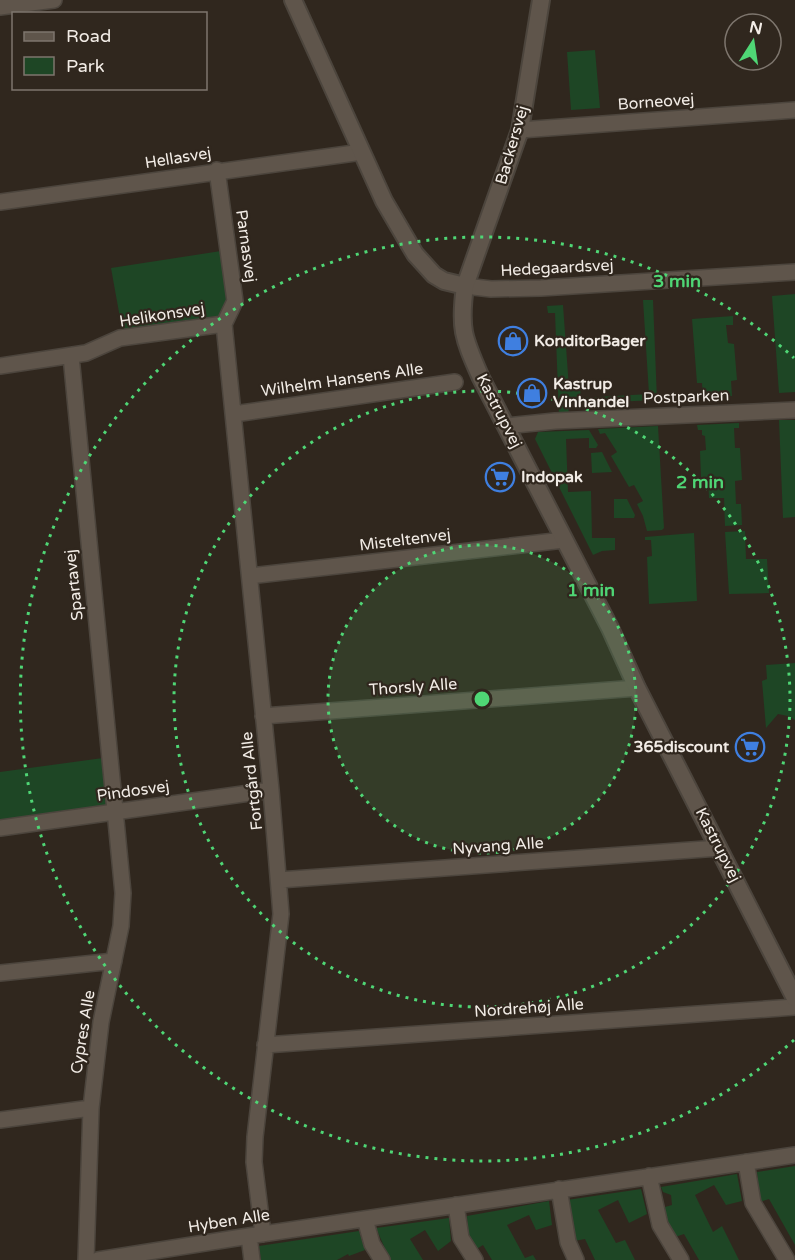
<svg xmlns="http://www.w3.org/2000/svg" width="795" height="1260" viewBox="0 0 795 1260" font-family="'Varela Round',sans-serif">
<rect width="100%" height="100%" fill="#30271e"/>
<path fill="#1e4625" d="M595 50 600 108 571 110 567 52Z
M221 251 228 303 225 310 218 316 122 329 111 268Z
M795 294V392L779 393 772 296Z
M643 300H653L657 400 568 404 569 415 559 416 555 313H548L547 306 563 305 569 388H580L581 398 649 394Z
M733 316V325H726L728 343 734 344 737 380 731 381 732 396 703 397 702 383H697L692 319Z
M779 420H795V517L783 518Z
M739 423V428H734L735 448H740L742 480 735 481 736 504H741L742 525 725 526 724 498H709L708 477H701L700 451 706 450 705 436 702 435V430H698L697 425Z
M658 426 664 528 662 530 647 531 643 516 637 504 643 501 634 485 629 487 611 456 617 452 605 433 600 434 598 429Z
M589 430 598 445 596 448H589V438L566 439 568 492 591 491 592 538H615V550L602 551 593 555 535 439 538 432Z
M602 452 612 472 592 473 591 453Z
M614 499H627L635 515 634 518H614Z
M745 531 746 559H767L769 593 729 594 725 532Z
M694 533 697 601 649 604 647 557 652 556 651 540H645V537Z
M795 663V720L788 716 778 714 766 728 762 681 767 679 766 665Z
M103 758 107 805 0 821V772Z
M795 1166V1245L769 1199 760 1202 757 1172Z
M737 1174 742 1201 726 1205 714 1185 695 1195 713 1232 722 1226 739 1260H699L684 1234 675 1237 667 1221 665 1207 672 1205 671 1195 663 1192 661 1187Z
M641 1189 647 1214 629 1223 618 1200 598 1210 616 1243 625 1240 635 1260H595L585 1239 574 1241 567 1200Z
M549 1201 552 1225 536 1230 529 1215 507 1225 525 1258 533 1255 536 1260H492L483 1245 475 1250 468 1236 467 1216Z
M449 1218 451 1241 438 1251 425 1230 410 1239 423 1260H390L376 1228Z
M359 1231 365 1250 349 1256 348 1254 337 1260H261L259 1246Z"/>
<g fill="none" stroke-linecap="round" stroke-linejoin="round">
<g stroke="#4c453d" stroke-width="18">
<path id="minor" d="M0 7 54 0
M520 130 795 110
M217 170 235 301 224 324
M0 202 362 152
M465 286 491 289 541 288 795 272
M224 324 271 790 281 914 255 1137 254 1162 263 1234
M71 356 123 893 121 926 101 1022 91 1108 86 1260
M0 366 86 353 120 338 224 324
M234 414 455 382
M506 426 555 421 795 410
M250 576 564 540
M263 716 637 688
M0 828 271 790
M279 880 719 848
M0 973 114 961
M265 1045 795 1007
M0 1120 91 1108
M746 1162 753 1203 787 1260
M649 1176 660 1225 681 1260
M559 1189 568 1242 576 1260
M456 1205 461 1238 475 1260
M365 1219 372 1244 382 1260
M249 1236 252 1260
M98 1260 249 1236 795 1155"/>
</g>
<g stroke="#4c453d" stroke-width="20">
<path id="tertiary" d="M293 0 384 201 415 254 434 275 444 281 465 286
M541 0 520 130 465 286C459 330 464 339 481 378L610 628 637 688 795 998"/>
</g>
<use href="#minor" stroke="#5f554b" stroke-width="15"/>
<use href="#tertiary" stroke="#5f554b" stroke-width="16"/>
</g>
<circle cx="482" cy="699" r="154" fill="#4fd675" fill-opacity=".12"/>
<g fill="none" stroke="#4fd675" stroke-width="3" stroke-dasharray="3 6">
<circle cx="482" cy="699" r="154"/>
<circle cx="482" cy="699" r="308"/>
<path d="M794 1040A462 462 0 1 1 794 358"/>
</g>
<defs>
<g id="shop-ring" transform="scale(1.5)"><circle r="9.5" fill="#30271e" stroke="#3f7fe0" stroke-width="1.5"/><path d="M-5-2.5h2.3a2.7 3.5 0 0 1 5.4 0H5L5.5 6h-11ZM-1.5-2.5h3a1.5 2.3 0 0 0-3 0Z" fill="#3f7fe0"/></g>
<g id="supermarket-ring" transform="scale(1.5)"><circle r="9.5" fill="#30271e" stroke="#3f7fe0" stroke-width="1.5"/><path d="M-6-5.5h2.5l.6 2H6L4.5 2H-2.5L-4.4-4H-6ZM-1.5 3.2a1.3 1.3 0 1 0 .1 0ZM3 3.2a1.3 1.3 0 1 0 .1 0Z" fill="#3f7fe0"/></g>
</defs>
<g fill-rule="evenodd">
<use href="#shop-ring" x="513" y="341"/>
<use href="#shop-ring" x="532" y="393"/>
<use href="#supermarket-ring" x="500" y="477"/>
<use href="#supermarket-ring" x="750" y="747"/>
</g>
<g text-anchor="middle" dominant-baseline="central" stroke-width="4.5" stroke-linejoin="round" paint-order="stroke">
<g font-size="16" fill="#f2ece6" stroke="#30271e">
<text transform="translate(656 102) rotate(-4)">Borneovej</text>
<text transform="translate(512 145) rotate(-74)">Backersvej</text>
<text transform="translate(178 158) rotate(-9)">Hellasvej</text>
<text transform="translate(246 246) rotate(82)">Parnasvej</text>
<text transform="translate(557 268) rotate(-3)">Hedegaardsvej</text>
<text transform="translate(162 315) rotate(-9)">Helikonsvej</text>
<text transform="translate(342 380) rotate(-8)">Wilhelm Hansens Alle</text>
<text transform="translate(686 397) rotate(-2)">Postparken</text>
<text transform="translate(499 411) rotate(63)">Kastrupvej</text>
<text transform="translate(405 540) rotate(-7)">Misteltenvej</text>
<text transform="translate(74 585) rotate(-96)">Spartavej</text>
<text transform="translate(413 687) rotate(-4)">Thorsly Alle</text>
<text transform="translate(252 781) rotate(-96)">Fortgård Alle</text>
<text transform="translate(133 791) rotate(-8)">Pindosvej</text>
<text transform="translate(718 845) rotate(63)">Kastrupvej</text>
<text transform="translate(498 846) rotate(-4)">Nyvang Alle</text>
<text transform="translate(529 1008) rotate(-4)">Nordrehøj Alle</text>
<text transform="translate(83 1032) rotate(-81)">Cypres Alle</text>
<text transform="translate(229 1221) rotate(-9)">Hyben Alle</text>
</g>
<g font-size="16" font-weight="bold" fill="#f2ece6" stroke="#30271e" text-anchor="start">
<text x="534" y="341">KonditorBager</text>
<text x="553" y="384">Kastrup<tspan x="553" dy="18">Vinhandel</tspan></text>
<text x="521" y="477">Indopak</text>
<text x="729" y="747" text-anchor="end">365discount</text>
</g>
</g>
<circle cx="482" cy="699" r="9" fill="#4fd675" stroke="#30271e" stroke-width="3"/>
<g font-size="18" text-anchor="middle" font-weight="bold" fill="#4fd675" stroke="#30271e" stroke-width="4.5" stroke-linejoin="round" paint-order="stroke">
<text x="677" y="287">3 min</text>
<text x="700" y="488">2 min</text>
<text x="591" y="596">1 min</text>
</g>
<rect x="12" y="12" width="195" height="78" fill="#30271e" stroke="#7e766e" stroke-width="1.5"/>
<rect x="24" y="32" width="30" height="9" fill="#5f554b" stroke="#7e766e" stroke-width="1.5"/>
<text x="66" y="42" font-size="18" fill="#f2ece6">Road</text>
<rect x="24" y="57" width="30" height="18" fill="#1e4625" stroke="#7e766e" stroke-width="1.5"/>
<text x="66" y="72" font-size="18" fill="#f2ece6">Park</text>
<g transform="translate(753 42) rotate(12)"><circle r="28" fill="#30271e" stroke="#7e766e" stroke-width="1.5"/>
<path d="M0-4.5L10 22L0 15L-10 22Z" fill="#4fd675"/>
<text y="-9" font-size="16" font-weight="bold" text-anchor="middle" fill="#f2ece6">N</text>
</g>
</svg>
